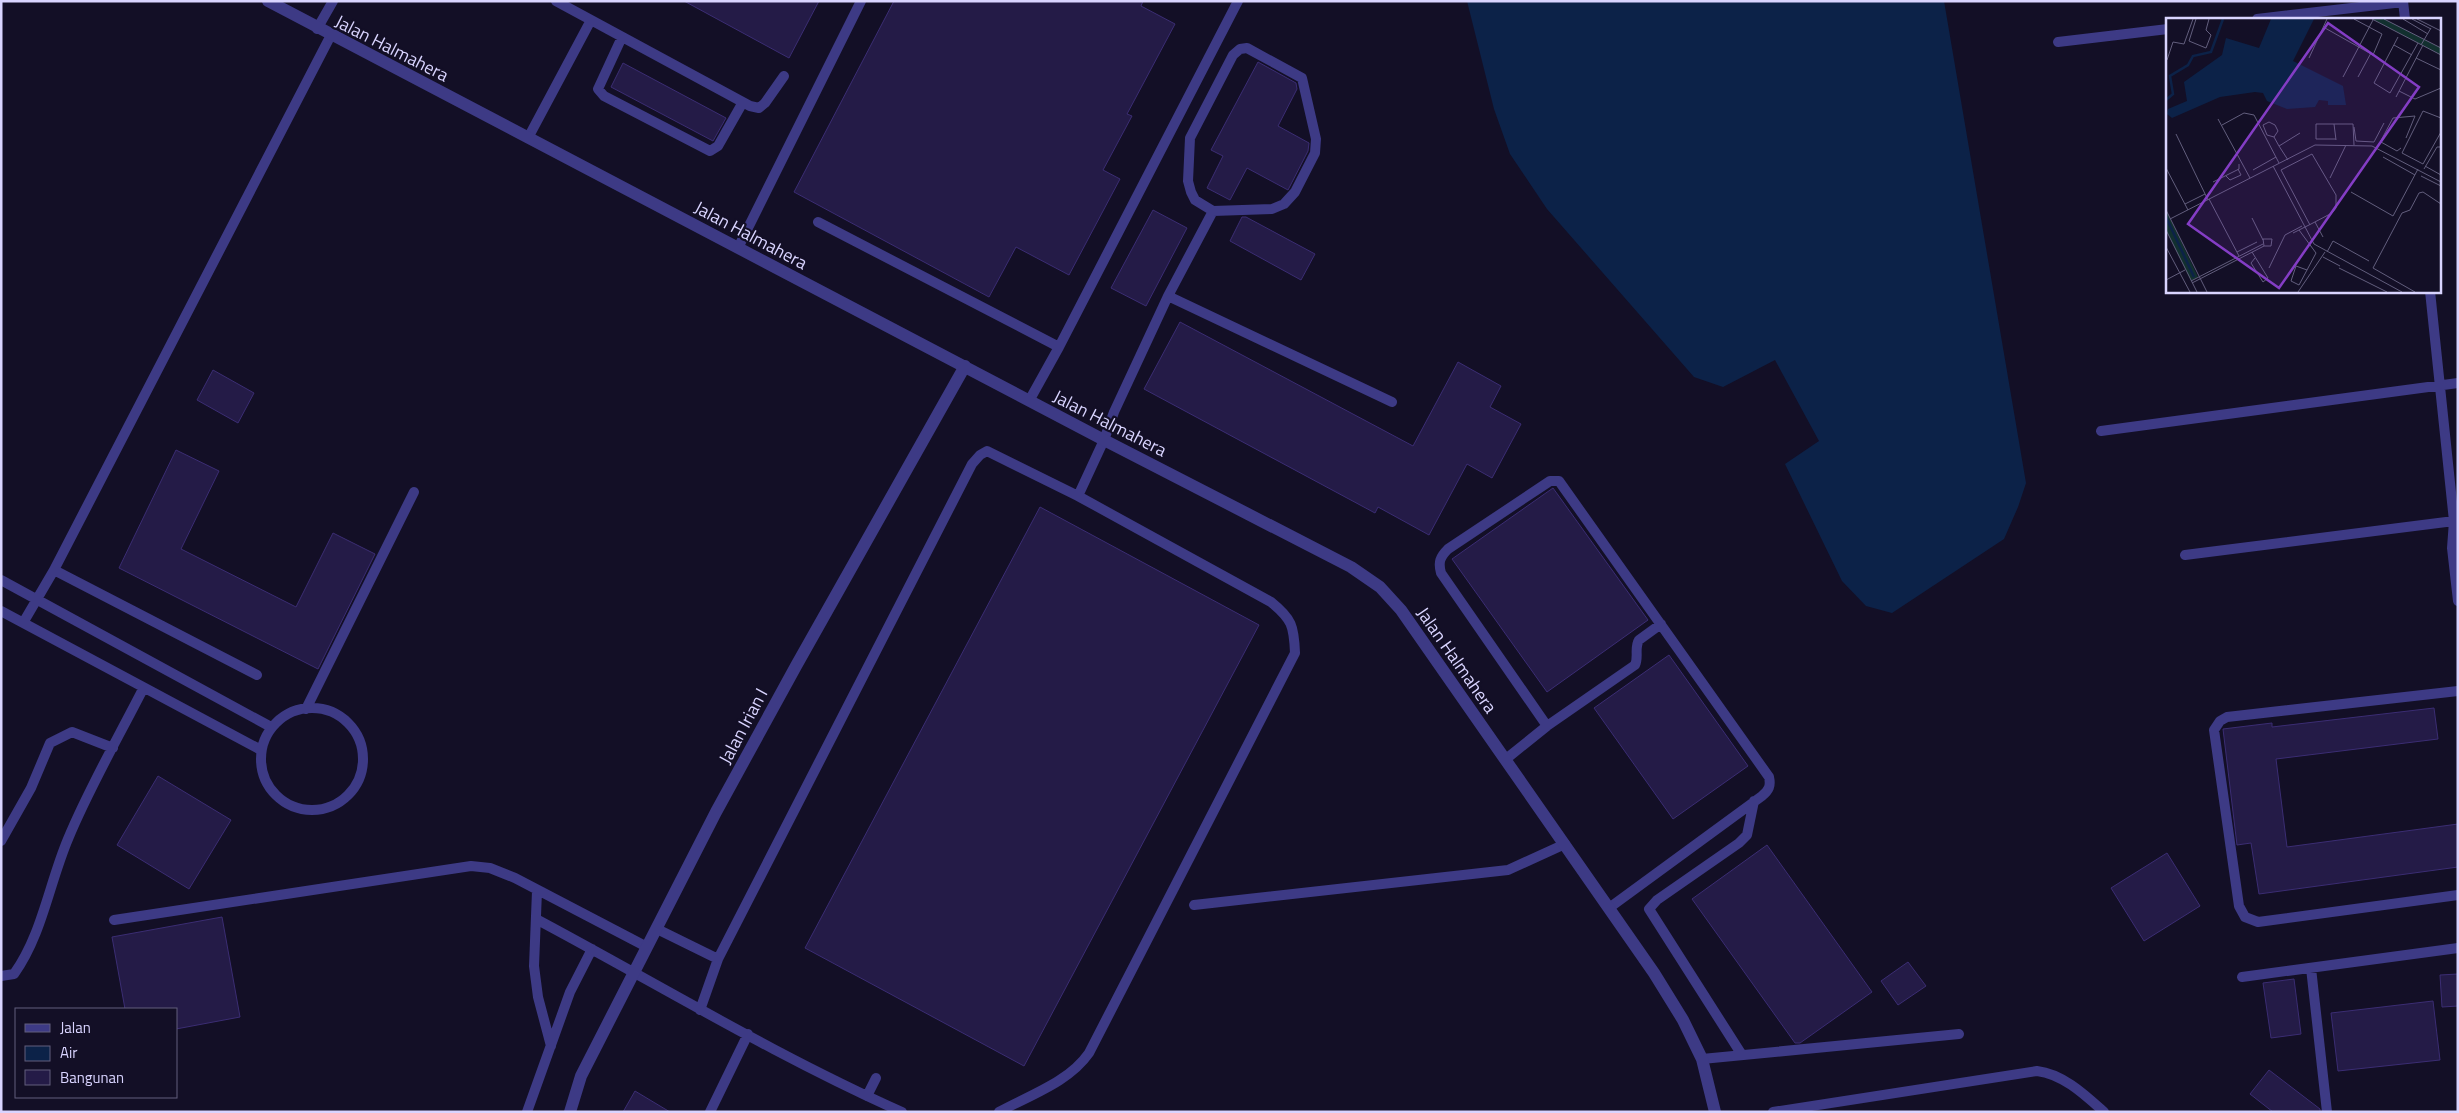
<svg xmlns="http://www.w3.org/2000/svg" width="2459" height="1113" viewBox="0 0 2459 1113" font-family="'Titillium Web',sans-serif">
<rect width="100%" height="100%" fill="#130f26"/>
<path fill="#0c2248" d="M1467 1H1944L2026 483 2018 507 2004 539 1892 613 1866 606 1842 581 1785 464 1819 441 1775 360 1723 387 1694 377 1547 209 1510 154 1494 109Z"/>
<path fill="#241b47" stroke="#3b2d73" d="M684 1H819L789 58Z
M894 1H1143L1141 6 1175 24 1127 114 1132 116 1103 170 1120 179 1069 275 1016 247 989 297 794 192Z
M1258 62 1296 83 1297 89 1278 126 1309 143 1308 151 1288 190 1247 168 1230 200 1207 188 1223 156 1211 150Z
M623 63 726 118 713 141 611 87Z
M1153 210 1187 228 1146 306 1111 288Z
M1242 217H1246L1315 254 1301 280 1230 241Z
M1180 322 1413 446 1458 362 1501 386 1490 407 1521 424 1492 478 1467 464 1429 535 1378 507 1375 513 1144 389Z
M213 370 254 393 238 423 197 400Z
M176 450 219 471 181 549 296 607 333 533 375 554 318 669 119 568Z
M1553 488 1648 620 1547 692 1452 559Z
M1040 507 1259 625 1024 1066 805 948Z
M1669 655 1748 766 1673 819 1594 708Z
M2434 708 2438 739 2276 759 2287 847 2458 824V867L2259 894 2251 843 2237 845 2223 729 2272 723V727Z
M158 776 231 820 189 889 117 845Z
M1767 845 1872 992 1800 1043H1795L1692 899Z
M2167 853 2200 906 2144 941 2111 888Z
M222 917 240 1017 176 1029V1009H125L112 937Z
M1908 962 1926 986 1898 1005 1881 981Z
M2458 974V1006L2442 1007 2440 975Z
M2294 979 2301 1034 2271 1038 2263 983Z
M2433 1001 2440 1060 2338 1071 2331 1013Z
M2269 1070 2320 1109V1112H2273L2250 1094Z
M635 1091 670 1112H623Z"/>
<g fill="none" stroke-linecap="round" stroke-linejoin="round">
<path stroke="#3d3a85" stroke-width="10" d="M556 1 750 106 759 108 765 103 784 76
M2403 1 2405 19
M2257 19 2403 2
M317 29 333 1
M622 37 598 89 604 96 710 151 718 146 743 102
M2058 42 2168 29
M1247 48 1302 78 1316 139 1315 153 1295 192 1284 204 1272 209 1213 211 1195 200 1191 192 1188 181 1190 138 1233 55 1240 49Z
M528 138 591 20
M818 222 1059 347
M738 248 861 1
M2430 291 2454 521 2452 548 2458 601
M1168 296 1213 211
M1029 401 1059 347 1238 1
M2101 431 2458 383
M1078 496 1104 440 1114 412 1168 296 1392 402
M2185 555 2454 521
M54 570 257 675
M1 580 271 727
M1 611 261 750
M23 623 54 570 331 35
M2458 691 2227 717 2220 721 2214 730 2239 906 2245 917 2258 922 2458 895
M261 759a51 51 0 1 1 102 0a51 51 0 1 1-102 0Z
M306 709 414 492
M1547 726 1441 573C1438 562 1440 557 1448 549L1550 481H1559L1769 777C1771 786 1769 790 1762 796L1609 908
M1506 759 1547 726 1635 665C1639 657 1634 648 1639 640L1661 624
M1 841 31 788 50 743 72 732 113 748
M537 891 534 966 538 997 551 1046
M1194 905 1508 870 1565 844
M536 919C658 984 776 1056 902 1112
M114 920 471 866 490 868 515 878 647 947
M657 929 718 959
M2311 968 2327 1112
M1 976 14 974C42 935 49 884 68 839 89 788 118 738 143 689
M2242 977 2458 948
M700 1010 718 959 972 464 980 455 987 451 1078 496 1271 602C1292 619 1294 626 1295 653L1089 1053C1069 1082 1030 1095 999 1112
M1742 1055 1649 909 1657 900 1739 843 1747 835 1754 801
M1702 1059 1959 1034
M867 1096 876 1078
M527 1112 570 992 592 949
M710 1112 748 1034
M1773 1112 2037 1071C2063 1074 2085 1095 2104 1112"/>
<path stroke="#3d3a85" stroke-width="12" d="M268 1 1104 440 1351 567 1380 587 1401 610 1654 973 1683 1020 1702 1059 1715 1112
M570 1112 581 1076 716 812 796 666 965 366"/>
</g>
<g text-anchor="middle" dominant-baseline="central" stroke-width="4.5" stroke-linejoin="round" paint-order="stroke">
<g font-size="18" fill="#d9d4ff" stroke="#130f26">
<text transform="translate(392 48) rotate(27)">Jalan Halmahera</text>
<text transform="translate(751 235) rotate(28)">Jalan Halmahera</text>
<text transform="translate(1110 423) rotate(27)">Jalan Halmahera</text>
<text transform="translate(1457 660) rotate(55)">Jalan Halmahera</text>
<text transform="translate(743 726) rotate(-62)">Jalan Irian I</text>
</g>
</g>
<g transform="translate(2166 18)">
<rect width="275" height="275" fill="#130f26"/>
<path d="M206 1H218L275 30V37ZM0 192 32 259 25 263 0 212Z" fill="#12302f"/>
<path d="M105 1H148L127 43 177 68 180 87H162V83L153 82 149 89 121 91 101 83 97 75 89 74 54 79 6 100 1 96 2 91 21 83 18 64 56 37 60 20 93 30Z" fill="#0c2248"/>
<path fill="none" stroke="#0c2248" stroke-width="2.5" d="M0 82 7 76 4 58 22 47 27 38 45 34 57 1M0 199 28 259"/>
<path fill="none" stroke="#625e7d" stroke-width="1" d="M30 1 23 23 40 30 45 17 40 12 43 1M188 1 216 16 207 37M206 1 275 37M218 1 275 30M237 1 262 16M246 1 265 11M251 1 275 13M159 10 214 41M232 19 208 65 224 75 252 25M228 27 246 37M255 27 265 10M143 40 161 1M250 40 275 52M1 42 7 24 18 26 27 1M177 59 207 2M192 59 205 35M233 73 249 81 275 70M230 79 257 27M275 100 257 93 236 135 257 146 275 114M52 101 84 160M168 106 170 122M56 107 78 95 88 97 113 145M188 109 190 123 208 124M10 116 42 182M108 119 112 113 109 107 103 104 97 107 101 117 108 119 113 128M170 121H150V106H187L188 127M208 124 218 105M215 124 231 133 235 130M211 130 227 100 249 98 240 120M217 139 249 157M122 142 113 128 134 115M107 148 148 226 236 274M259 148 275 157M0 150 22 192M258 151 271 129H275M87 152 110 139M60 158 64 162 75 157 72 151M255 158 275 168M164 160 180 127M47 164 73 151V146M185 174 227 198 252 151M43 181 73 238M19 186 39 176M0 192 41 274M86 200 97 222M4 201 149 127 206 128 275 164M149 204 157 219M0 212 31 274M133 212 150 235 141 252 133 267 125 263 130 248 141 252M127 215 145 206 166 195 170 190V177L146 136 115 152 144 207M0 229 24 274M71 234 91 224M86 234 102 260 97 264 85 245 89 240M161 234 167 223 203 243M157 239 174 248M103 250 119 217 136 208M173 250 221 274M0 262 19 252M25 263 97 226M26 265 98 228H105L106 221H97L98 228M132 274 159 234M249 274 207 250 236 195 244 192 253 175 257 174 275 186"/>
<path fill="#843dc5" fill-opacity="0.15" stroke="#843dc5" stroke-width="2.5" d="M162 5 253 69 113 270 22 206Z"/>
<rect width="275" height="275" fill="none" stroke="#d9d4ff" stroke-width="2.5"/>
</g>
<rect width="2459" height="1113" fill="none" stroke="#d9d4ff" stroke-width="5"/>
<rect x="15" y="1008" width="162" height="90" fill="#130f26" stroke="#625e7d"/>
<rect x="25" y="1024" width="25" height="8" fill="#3d3a85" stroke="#625e7d"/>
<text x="60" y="1033" font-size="15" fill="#d9d4ff">Jalan</text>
<rect x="25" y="1046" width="25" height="15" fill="#0c2248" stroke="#625e7d"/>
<text x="60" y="1058" font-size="15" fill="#d9d4ff">Air</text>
<rect x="25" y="1070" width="25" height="15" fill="#241b47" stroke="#625e7d"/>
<text x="60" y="1083" font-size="15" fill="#d9d4ff">Bangunan</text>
</svg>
